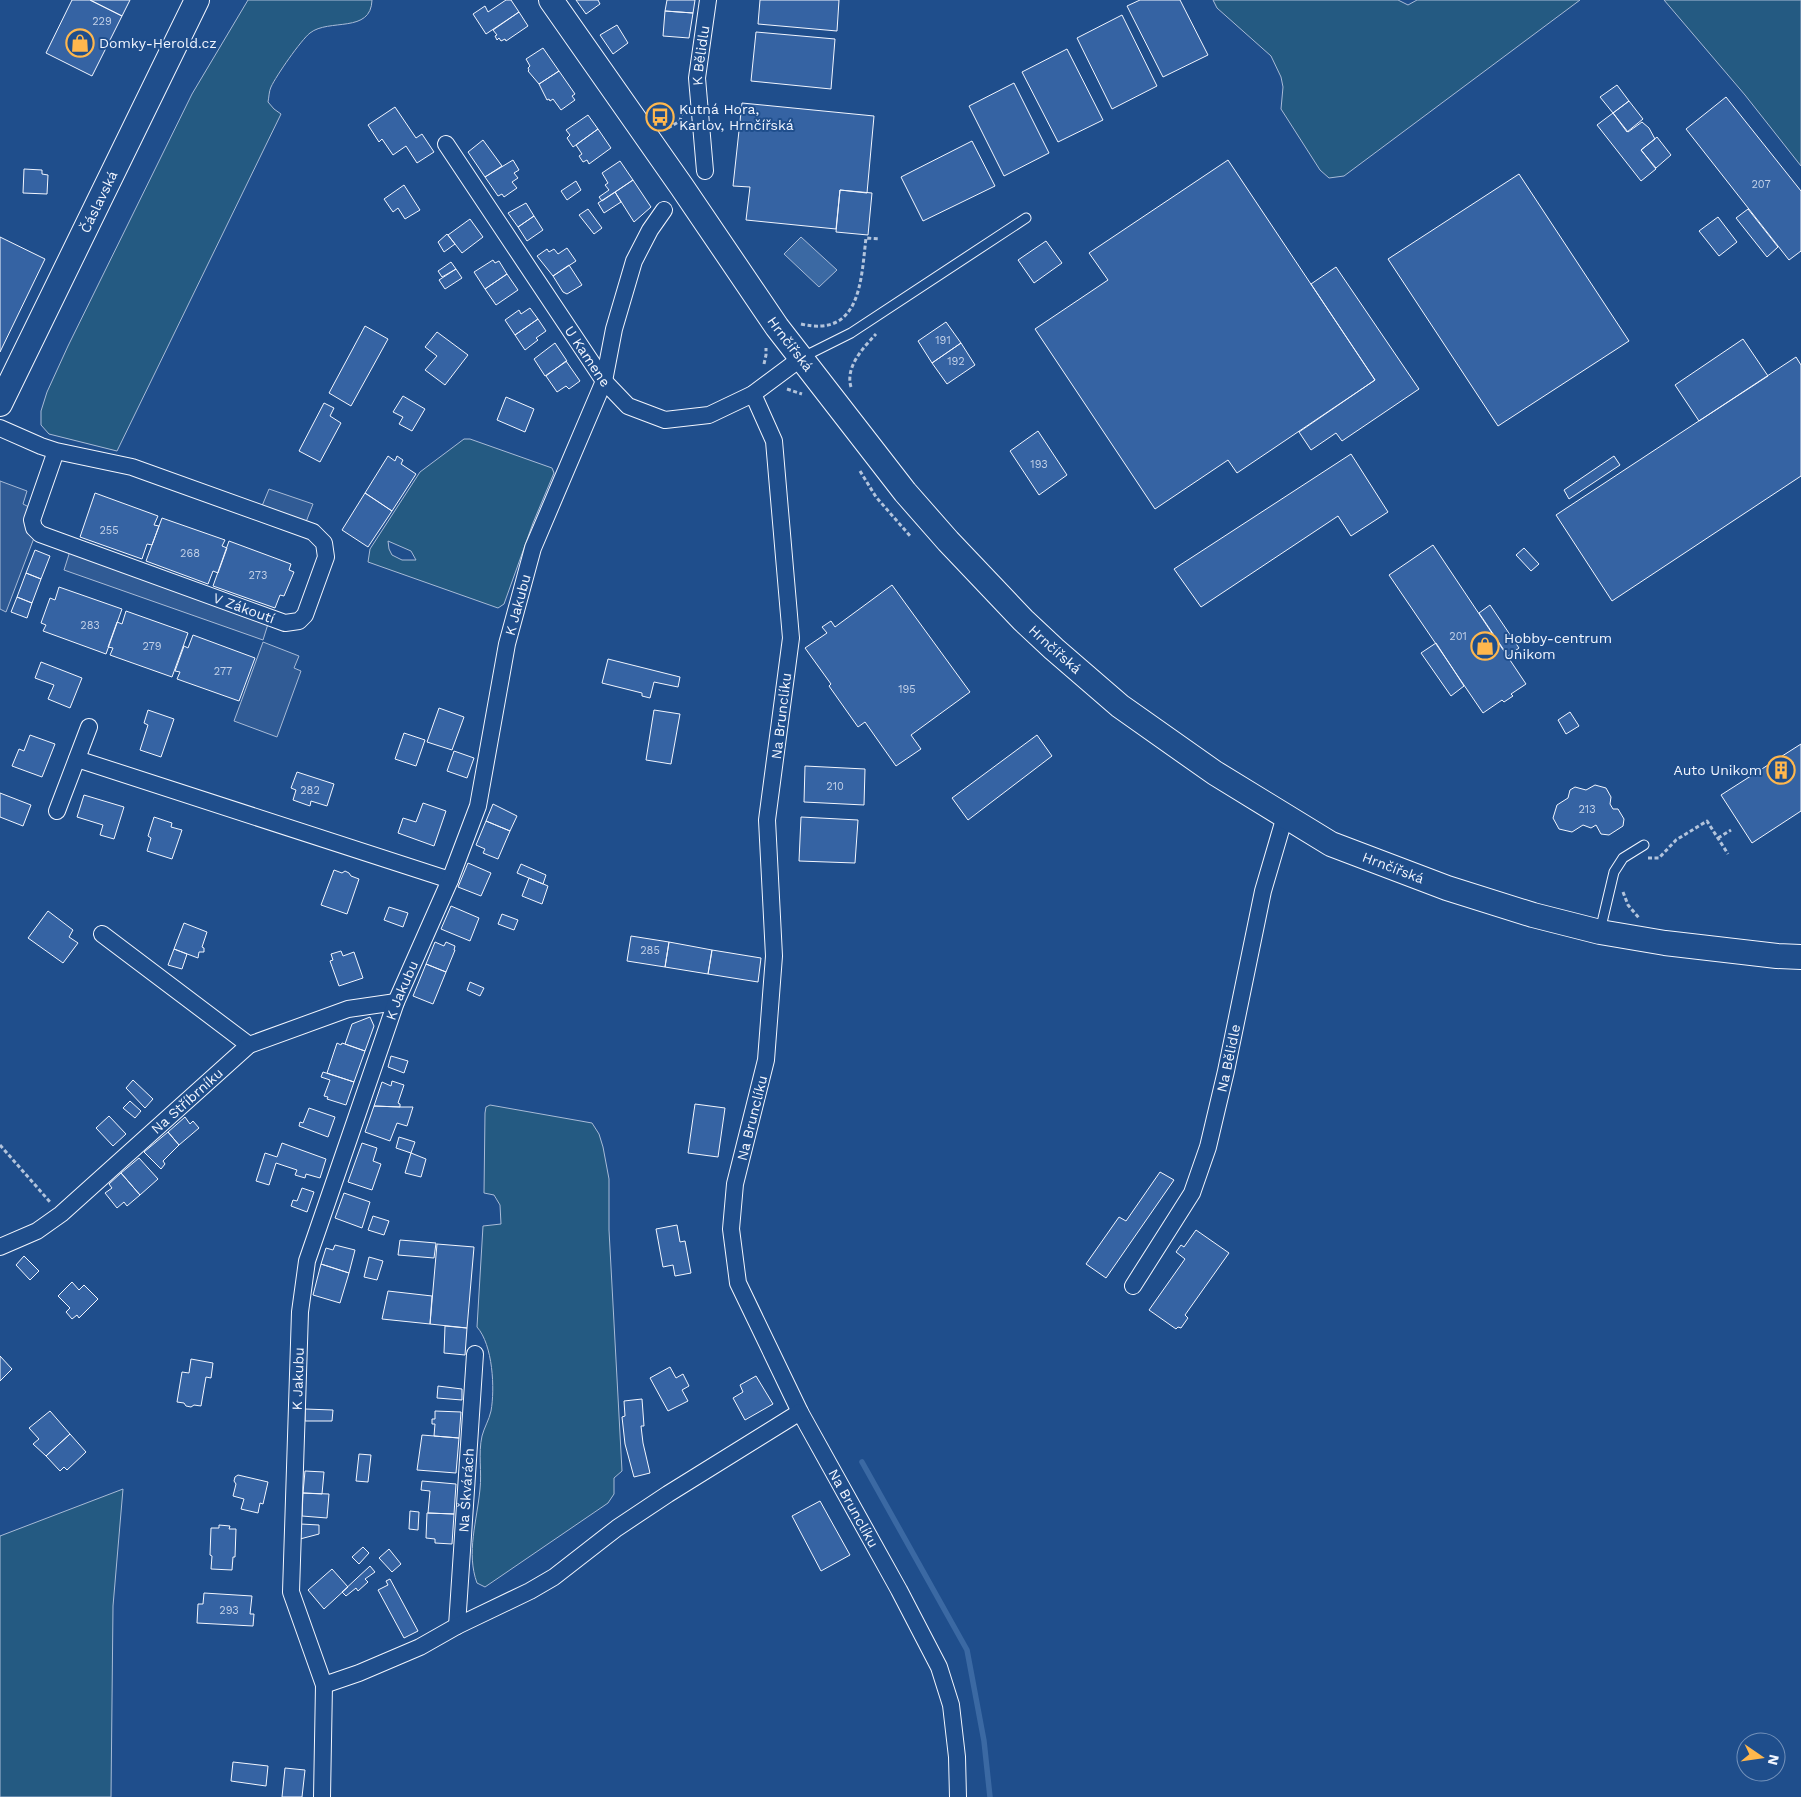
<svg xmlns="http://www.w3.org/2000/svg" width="1801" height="1797" viewBox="0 0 1801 1797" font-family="'Work Sans',sans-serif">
<rect width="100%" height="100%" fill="#1f4e8c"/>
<path fill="#245a82" stroke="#a8bbd7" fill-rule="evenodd" d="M248 0H372C371 34 329 18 310 33 301 40 276 76 271 87 269 91 269 97 268 102L274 109 281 114 117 451 49 434 41 425V411L47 392 68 346 192 94Z
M1213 0H1398L1408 5 1417 0H1580L1344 176 1329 178 1320 170 1281 109 1283 87 1281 77 1271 56 1217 8Z
M1664 0H1801V166L1745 95Z
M464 439H470L552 468 554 473 533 523 504 604 498 608 368 562 370 549 420 472ZM388 541 411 551 416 560H402L392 555 389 549Z
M490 1105 592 1123 599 1134 603 1147 609 1179V1230L622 1471 614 1478V1494L608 1503 485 1587 477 1583C466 1553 477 1521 480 1489 482 1472 478 1454 482 1436 484 1428 489 1420 491 1411 495 1389 493 1345 477 1327L483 1226 501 1224 500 1205 494 1195 484 1193 485 1113 486 1107Z
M123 1489 113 1606 111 1797H0V1536Z"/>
<path fill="#305b95" stroke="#a8bbd7" d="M0 481 27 491 23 504 29 507 34 538 6 612 0 609Z
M269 489 313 504 306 522 262 506Z
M70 551 268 624 263 640 64 570Z
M263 642 299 656 294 668 301 671 277 737 234 721Z"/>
<path fill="#3b69a3" stroke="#a8bbd7" d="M801 237 837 270 819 287 784 254Z"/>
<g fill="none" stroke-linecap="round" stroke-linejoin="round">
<path stroke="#3b69a3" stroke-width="5.5" d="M862 1462 967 1650 984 1741 990 1797"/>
</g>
<path fill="#3563a3" stroke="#f2f6ff" d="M72 0H90L122 16 92 76 46 53Z
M90 0H130L122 16Z
M506 0H511L519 12 486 34 473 14 485 6 488 12Z
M576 0H598L600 4 586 14Z
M667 0H695L693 13 665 11Z
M760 0H839L837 31 758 24Z
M1140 0H1180L1208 55 1163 77 1127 6Z
M665 11 693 13 689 38 663 36Z
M519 12 528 26 506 41 505 39 501 41 499 38 497 40 495 36 497 35 493 30Z
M1122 15 1157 86 1112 109 1077 38Z
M617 25 628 43 613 54 600 35Z
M756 32 835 39 831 89 751 81Z
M543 48 559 71 539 84 528 71 529 70 528 68 530 66 526 59Z
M1067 49 1103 120 1058 142 1022 72Z
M559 71 575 94 572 96 575 100 561 110 553 99 550 101 549 99 547 100 539 84Z
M1014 83 1049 153 1004 176 969 106Z
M1617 85 1629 101 1613 113 1600 97Z
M1726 97 1801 191V251L1789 260 1686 129Z
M1629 101 1643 119 1627 132 1613 113Z
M742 103 874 116 867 193 840 190 836 229 746 220 750 187 733 186Z
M395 107 416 138 422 134 434 152 417 163 406 146 393 155 382 139 379 142 368 125Z
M1613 113 1628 132 1642 122 1649 128 1655 139 1641 150 1656 169 1641 181 1597 125Z
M588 115 598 129 573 147 567 138 570 135 566 130Z
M598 129 611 148 589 164 587 160 583 162 579 156 582 154 576 145Z
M1657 137 1671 155 1656 168 1641 150Z
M483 140 502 166 485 177 468 152Z
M972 141 995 186 923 221 901 177Z
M513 160 519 170 514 173 518 178 512 182 517 188 504 197 502 194 498 196 485 177Z
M1228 160 1375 380 1237 473 1228 460 1155 509 1035 329 1108 280 1089 253Z
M620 161 633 180 602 201 599 197 609 190 605 185 608 183 602 173Z
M24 169 42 170V174L48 175 47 194 23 193Z
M1519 174 1629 341 1498 426 1388 259Z
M633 180 651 207 634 222 615 192Z
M576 181 581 190 567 200 561 191Z
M404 185 420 210 405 219 398 208 393 212 384 199Z
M840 190 872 193 868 235 836 232Z
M615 192 621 202 604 213 598 203Z
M526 203 534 216 518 227 508 213Z
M588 209 602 228 594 234 579 215Z
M1748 209 1778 247 1767 257 1736 218Z
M534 216 543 230 527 241 518 227Z
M1718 217 1737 242 1719 256 1699 231Z
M470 219 483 237 462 253 448 235Z
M447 234 455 244 444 252 438 242Z
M0 237 45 259 0 352Z
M1046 241 1062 263 1034 283 1018 260Z
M567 248 576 261 553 276 537 256 547 249 549 252 554 249 558 254Z
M493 260 495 263 499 261 507 274 485 289 474 272Z
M451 262 456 269 442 277 438 271Z
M569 265 582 285 567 294 563 292 553 276Z
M1336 267 1419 389 1342 441 1336 433 1311 450 1299 432 1375 380 1311 284Z
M456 269 462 278 445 289 439 280Z
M507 274 518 290 496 305 485 289Z
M530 308 538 319 515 335 505 320 519 310 521 314Z
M538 319 546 331 536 338 538 340 525 350 515 335Z
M946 322 961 343 932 363 918 341Z
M365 326 388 339 351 406 329 393Z
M437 332 468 355 445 385 425 370 437 356 425 347Z
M1743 339 1768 376 1699 421 1675 385Z
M555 343 567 361 545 376 534 359Z
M961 343 975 365 947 384 932 363Z
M1796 357 1801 365V476L1612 601 1556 515Z
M566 361 580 381 569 389 566 386 557 392 546 376Z
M403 396 425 409 412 431 399 424 403 417 393 412Z
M506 397 534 409 525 432 497 420Z
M324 403 334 408 330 416 341 423 320 462 299 451Z
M1038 431 1067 475 1039 495 1010 451Z
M1351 454 1388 512 1351 536 1338 516 1201 607 1174 569Z
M388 456 395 461 397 456 403 460 401 464 416 474 392 511 365 493Z
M1614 456 1620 465 1569 499 1564 490Z
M95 493 158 516 154 525 159 526 152 545 147 544 142 559 80 537Z
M365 493 392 511 368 547 342 530Z
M162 518 225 540 222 546 227 548 218 573 213 571 208 584 146 561Z
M229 541 291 564 289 570 294 572 284 596 280 595 275 608 213 586Z
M1433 545 1526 684 1511 694 1513 696 1504 702 1502 700 1483 713 1389 575Z
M1524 548 1539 564 1531 571 1516 555Z
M35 550 50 556 41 579 26 573Z
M26 573 41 579 32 603 17 597Z
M892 585 970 692 911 735 921 749 896 766 865 722 858 727 829 686 831 684 805 648 827 633 822 627 831 621 835 627Z
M59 587 122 609 106 654 43 631 46 625 41 623 50 598 55 600Z
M17 597 32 603 27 618 11 612Z
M1490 605 1519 648 1508 656 1479 613Z
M126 611 188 633 172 677 110 655 113 648 108 647 117 622 122 624Z
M193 635 255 658 239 701 177 679 180 672 175 671 184 646 188 648Z
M1436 643 1464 686 1451 696 1421 653Z
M608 659 680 677 678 687 654 682 650 698 642 696V693L602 683Z
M41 662 82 678 70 708 48 699 54 685 35 678Z
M439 708 464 717 452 750 427 742Z
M148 710 174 719 161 757 140 750 148 725 144 723Z
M654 710 680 714 671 764 646 760Z
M1570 712 1579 726 1566 734 1558 720Z
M404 733 425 740 416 766 395 759Z
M30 735 55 744 42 777 12 766 19 749 24 751Z
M1037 735 1052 756 968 820 952 798Z
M1801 744V811L1752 843 1721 795Z
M454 751 474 758 467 778 447 771Z
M805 766 865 769 864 805 804 802Z
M297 772 334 784 327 806 311 801 310 806 293 800 296 790 291 788Z
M1595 785 1606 788 1611 797 1610 804 1613 809H1618L1624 819 1623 826 1609 835 1601 834 1596 825 1591 828 1583 825 1572 832 1559 829 1553 818 1557 805 1568 798 1570 790 1575 787 1586 790Z
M0 793 31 805 23 826 0 817Z
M84 795 124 807 114 839 100 835 103 825 77 817Z
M423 803 446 811 434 846 398 833 403 818 416 822Z
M493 804 517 816 510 831 486 821Z
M154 817 172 823 171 827 182 830 172 859 147 851 151 838 148 836Z
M801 817 858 820 855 863 799 861Z
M486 821 510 831 498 859 483 853 485 849 476 845Z
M468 863 491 873 481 896 458 887Z
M521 864 546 875 543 884 517 873Z
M334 870 342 873 345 871 349 873 351 876 359 879 347 914 321 905Z
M529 878 548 886 542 904 522 896Z
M451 906 479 918 470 941 441 929Z
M389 907 408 913 403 927 384 920Z
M48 911 73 930 69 937 78 943 63 963 28 938Z
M502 914 518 920 514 930 498 924Z
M184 923 207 932 202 947 204 948V952H199L198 958 174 949Z
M631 936 669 942 665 967 627 961Z
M435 942 444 946 446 942 455 946 454 950H455L446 972 426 964Z
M669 942 712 950 708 974 665 967Z
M174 949 187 954 182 969 168 965Z
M712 950 761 958 758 982 708 974Z
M341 951 343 956 354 952 363 978 339 986 330 961 333 960 331 954Z
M426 964 446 972 433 1004 413 996Z
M470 982 484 988 480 996 467 990Z
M370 1017 374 1026 365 1051 345 1044 352 1024Z
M337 1043 341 1045 342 1043 365 1051 354 1082 327 1073Z
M391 1056 408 1061 404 1073 388 1067Z
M323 1072 354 1082 346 1105 327 1099 328 1097 324 1096 330 1080 321 1077Z
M133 1080 153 1099 145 1108 126 1088Z
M392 1081 404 1085 398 1103 400 1104V1107L374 1106 382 1082 391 1086Z
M130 1101 141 1111 135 1118 123 1108Z
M695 1104 725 1108 718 1157 688 1153Z
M374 1106 400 1107H413L407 1126 397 1123 390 1141 365 1132Z
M309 1108 335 1117 328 1137 299 1126 300 1122 303 1123Z
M109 1116 126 1134 113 1146 96 1128Z
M185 1117 190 1124 193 1121 199 1128 179 1145 168 1132Z
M168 1132 179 1145 163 1161 165 1164 161 1169 144 1152Z
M399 1137 415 1142 411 1153 396 1148Z
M282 1143 326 1159 320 1178 306 1174 305 1178 295 1175 297 1170 276 1163 269 1185 256 1181 265 1153 277 1157Z
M362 1143 377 1148 373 1161 381 1164 372 1190 348 1182Z
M411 1153 426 1159 421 1177 405 1173Z
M139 1158 158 1179 140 1195 121 1173Z
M1160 1172 1174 1180 1106 1278 1086 1264 1119 1217 1126 1221Z
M121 1173 140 1195 127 1206 124 1202 117 1208 105 1193 112 1188 109 1184Z
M302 1188 314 1192 307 1212 291 1206 293 1200 297 1201Z
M344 1193 370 1202 362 1228 335 1218Z
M373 1216 389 1221 384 1235 368 1230Z
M677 1225 680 1242 685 1241 691 1273 675 1276 673 1265 663 1267 656 1229Z
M1196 1230 1229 1253 1185 1315 1188 1318 1181 1328 1178 1327 1176 1329 1149 1310 1185 1259 1176 1252 1181 1245 1184 1247Z
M400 1240 436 1243 434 1258 398 1255Z
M437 1244 474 1247 467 1328 430 1324Z
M335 1245 355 1250 349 1273 321 1264 326 1248 333 1250Z
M24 1256 39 1271 30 1280 16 1265Z
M369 1257 383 1261 377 1280 364 1277Z
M321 1264 349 1273 340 1303 313 1295Z
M72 1282 79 1290 84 1285 98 1299 79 1318 77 1315 72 1319 66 1312 70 1308 58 1296Z
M388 1291 432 1296 430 1324 382 1319Z
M445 1326 467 1328 465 1355 444 1353Z
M0 1356 12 1369 0 1381Z
M191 1359 213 1363 211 1378 206 1377 201 1406 194 1405 191 1407 186 1406 184 1403 177 1402 182 1372 189 1373Z
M670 1367 676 1378 683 1374 689 1386 682 1390 688 1401 668 1411 650 1378Z
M756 1376 773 1404 745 1420 733 1398 743 1392 740 1385Z
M438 1386 462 1389V1400L437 1398Z
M642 1399 644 1426H641L643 1443 650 1473 634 1477 625 1444 622 1417 625 1416 624 1401Z
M305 1409 333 1410 332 1421H305Z
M50 1411 70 1434 46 1456 33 1444 39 1439 29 1428Z
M435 1411 461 1412 459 1438 434 1436 435 1424H432V1419H435Z
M70 1434 86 1452 67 1470 64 1467 60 1471 46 1456Z
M422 1435 459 1438 456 1473 417 1470Z
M359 1454 371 1455 368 1482 356 1481Z
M305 1471 324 1472 322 1494 303 1493Z
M238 1475 268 1482 263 1504 260 1503 258 1513 241 1509 244 1499 233 1496 236 1484 234 1481 235 1477Z
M422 1481 456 1484 454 1514 428 1513 430 1491 421 1490Z
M303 1493 329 1494 327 1518 302 1516Z
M820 1501 850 1555 821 1571 792 1516Z
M410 1511 419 1512 418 1530 409 1529Z
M427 1513 454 1514 452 1544 435 1543V1539L426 1538Z
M301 1524 319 1525V1534L300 1539Z
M219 1525 230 1526 229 1529H236L235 1557H233L232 1570 211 1569 212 1556 210 1555 211 1528H219Z
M363 1547 369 1553 359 1564 352 1557Z
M389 1549 401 1564 392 1572 379 1558Z
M370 1566 375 1572 365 1579 368 1582 358 1591 356 1588 346 1596 342 1592Z
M332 1569 348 1587 324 1609 308 1590Z
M390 1579 418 1631 404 1638 378 1590 388 1585 386 1581Z
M204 1593 252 1596 250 1614H254L253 1626 197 1623 198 1604H203Z
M233 1762 268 1766 266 1786 231 1781Z
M285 1768 305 1770 302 1797H282Z"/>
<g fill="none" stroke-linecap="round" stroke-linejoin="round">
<g stroke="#f2f6ff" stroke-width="11">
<path id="lane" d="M801 358 851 333 1026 218
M1600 931 1614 872 1623 858 1644 845"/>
</g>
<g stroke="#f2f6ff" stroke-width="18">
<g id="street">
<path id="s1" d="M446 144 604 381 628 406 665 420 709 415 753 394 800 359"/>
<path id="s2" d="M705 171 697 78 708 0"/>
<path id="s3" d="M753 394 774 441 791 638 767 820 774 956 766 1060 735 1184 731 1229 738 1283 800 1412 899 1590 939 1667 951 1705 957 1757 958 1797"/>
<path d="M0 428 41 446 56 451 132 467 313 532 324 543 326 557 305 615 299 621 285 623 40 534 34 528 32 520 56 451"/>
<path d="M77 759 450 880"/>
<path d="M57 811 89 727"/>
<path d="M102 934 249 1045"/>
<path id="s4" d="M0 1247 37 1231 61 1214 249 1045 348 1009 396 1002"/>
<path id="s5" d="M1133 1286 1192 1193 1208 1147 1226 1071 1263 891 1285 816"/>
<path id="s6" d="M457 1626 475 1354"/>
<path d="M324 1685 359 1673 420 1647 457 1626 530 1591 554 1577 617 1528 668 1494 800 1412"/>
<path id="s7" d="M322 1797 324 1685 291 1592 300 1312 307 1261 396 1002 450 880 478 806 507 644 533 548 604 381 614 329 634 261 650 230 664 210"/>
</g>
</g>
<g stroke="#f2f6ff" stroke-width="26">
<g id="secondary">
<path id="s8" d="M551 0 682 187 777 327 905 492 948 541 1023 620 1054 649 1120 706 1215 773 1331 844 1447 888 1533 915 1600 932 1665 943 1777 956 1801 957"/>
<path id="s9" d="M0 404 197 0"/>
</g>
</g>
<path stroke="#b3c4dc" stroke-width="3" stroke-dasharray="4 2.5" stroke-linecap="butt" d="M668 128 680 121 682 113
M801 324C861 338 861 280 866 238L880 239
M764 364 766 355V348
M851 387C845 367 863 348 876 334
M787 389 802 394
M860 471 876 497 911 537
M1718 838 1731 830
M1648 858H1659L1676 840 1707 821 1728 854
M1623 892 1628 905 1639 918
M0 1145 50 1202"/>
<use href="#lane" stroke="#1f4e8c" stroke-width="9"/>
<use href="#street" stroke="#1f4e8c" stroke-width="16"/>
<use href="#secondary" stroke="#1f4e8c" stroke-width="24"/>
</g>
<defs>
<g id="shop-ring" transform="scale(1.4375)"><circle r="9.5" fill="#1f4e8c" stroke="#ffb74d" stroke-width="1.5"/><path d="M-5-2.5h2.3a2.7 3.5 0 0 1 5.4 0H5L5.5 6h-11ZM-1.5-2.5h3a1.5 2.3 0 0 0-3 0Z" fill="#ffb74d"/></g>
<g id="bus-ring" transform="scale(1.4375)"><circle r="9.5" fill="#1f4e8c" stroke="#ffb74d" stroke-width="1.5"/><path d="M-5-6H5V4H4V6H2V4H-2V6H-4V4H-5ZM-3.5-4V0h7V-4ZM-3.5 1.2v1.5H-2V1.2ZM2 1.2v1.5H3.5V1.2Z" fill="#ffb74d"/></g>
<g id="building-ring" transform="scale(1.4375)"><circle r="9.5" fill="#1f4e8c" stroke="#ffb74d" stroke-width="1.5"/><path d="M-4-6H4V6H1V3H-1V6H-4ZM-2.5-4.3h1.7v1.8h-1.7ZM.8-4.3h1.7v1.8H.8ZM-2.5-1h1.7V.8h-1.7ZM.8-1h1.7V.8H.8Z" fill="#ffb74d"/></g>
</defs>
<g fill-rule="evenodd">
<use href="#shop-ring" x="80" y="43"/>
<use href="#bus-ring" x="660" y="117"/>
<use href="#shop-ring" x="1485" y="646"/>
<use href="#building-ring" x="1781" y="770"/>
</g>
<g text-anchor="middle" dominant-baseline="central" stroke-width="4" stroke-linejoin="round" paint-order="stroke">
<g font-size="11" fill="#c3d1e8">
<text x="102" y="21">229</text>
<text x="1761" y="184">207</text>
<text x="943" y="340">191</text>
<text x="956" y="361">192</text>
<text x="1039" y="464">193</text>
<text x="109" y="530">255</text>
<text x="190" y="553">268</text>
<text x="258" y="575">273</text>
<text x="90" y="625">283</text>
<text x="1458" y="636">201</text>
<text x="152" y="646">279</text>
<text x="223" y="671">277</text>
<text x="907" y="689">195</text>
<text x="835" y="786">210</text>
<text x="310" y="790">282</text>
<text x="1587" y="809">213</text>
<text x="650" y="950">285</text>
<text x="229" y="1610">293</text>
</g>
<g font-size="14" fill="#f2f6ff" stroke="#1f4e8c" text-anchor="start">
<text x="99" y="43">Domky-Herold.cz</text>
<text x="679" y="109">Kutná Hora,<tspan x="679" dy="16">Karlov, Hrnčířská</tspan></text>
<text x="1504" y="638">Hobby-centrum<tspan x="1504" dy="16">Unikom</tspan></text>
<text x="1762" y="770" text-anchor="end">Auto Unikom</text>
</g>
<g font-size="14" fill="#f2f6ff" stroke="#1f4e8c">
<text stroke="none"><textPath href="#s2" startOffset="116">K Bělidlu</textPath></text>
<text stroke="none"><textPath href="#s9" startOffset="225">Čáslavská</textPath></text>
<text stroke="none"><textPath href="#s8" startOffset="419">Hrnčířská</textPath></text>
<text stroke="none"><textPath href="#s1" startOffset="255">U Kamene</textPath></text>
<text stroke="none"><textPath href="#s7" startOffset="1234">K Jakubu</textPath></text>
<text transform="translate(244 608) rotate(20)">V Zákoutí</text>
<text stroke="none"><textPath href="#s8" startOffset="824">Hrnčířská</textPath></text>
<text transform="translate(781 716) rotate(-83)">Na Brunclíku</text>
<text stroke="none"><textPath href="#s8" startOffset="1229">Hrnčířská</textPath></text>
<text stroke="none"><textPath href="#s7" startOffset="829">K Jakubu</textPath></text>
<text stroke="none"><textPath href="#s5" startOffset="250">Na Bělidle</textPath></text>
<text stroke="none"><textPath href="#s4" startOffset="239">Na Stříbrníku</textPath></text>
<text transform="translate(752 1118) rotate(-76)">Na Brunclíku</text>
<text stroke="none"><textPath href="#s7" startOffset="424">K Jakubu</textPath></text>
<text stroke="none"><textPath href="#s6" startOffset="136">Na Škvárách</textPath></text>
<text stroke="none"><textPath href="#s3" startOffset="1154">Na Brunclíku</textPath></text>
</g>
</g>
<g transform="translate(1761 1757) rotate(103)"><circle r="24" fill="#1f4e8c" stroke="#7391ba"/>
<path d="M0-4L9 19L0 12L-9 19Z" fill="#ffb74d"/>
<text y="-8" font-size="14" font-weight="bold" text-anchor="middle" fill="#f2f6ff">N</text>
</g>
</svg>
